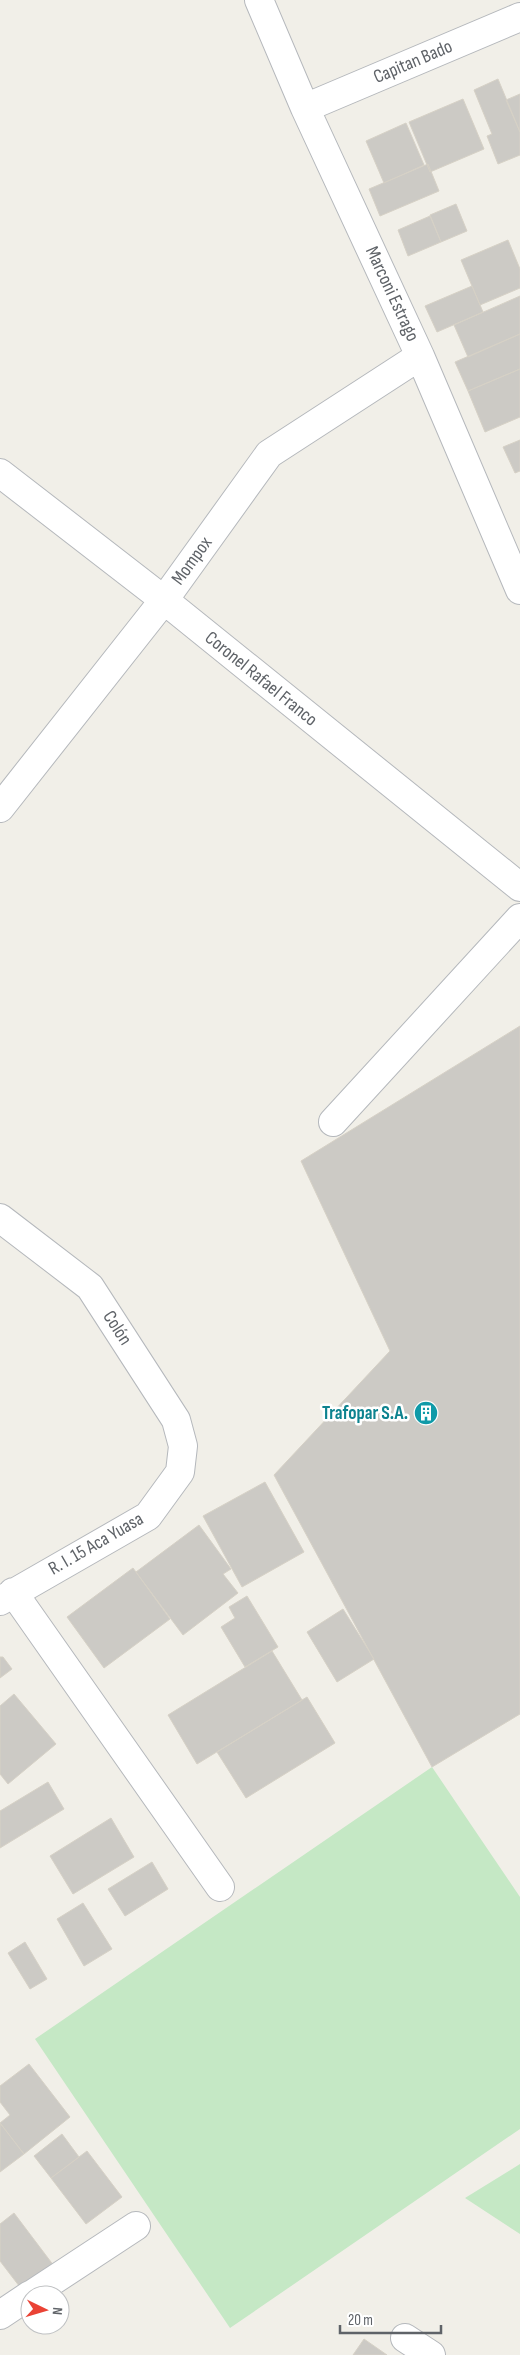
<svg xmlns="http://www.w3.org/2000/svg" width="520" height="2355" viewBox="0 0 520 2355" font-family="'Sofia Sans Condensed',sans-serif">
<rect width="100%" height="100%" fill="#f1efe8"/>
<path fill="#c5e8c5" d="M432 1767 520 1897V2129L230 2328 35 2039Z
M520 2164V2234L465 2198Z"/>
<path fill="#cccac5" stroke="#d6d1c6" d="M498 79 520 132V155L498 164 487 136 492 134 474 90Z
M520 94V132L506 100Z
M463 99 484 149 430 172 409 122Z
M406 123 424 165 384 183 366 141Z
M428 164 439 191 380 216 369 189Z
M456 204 467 231 441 242 430 215Z
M430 216 441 242 408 256 398 230Z
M508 240 520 269V288L480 305 461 260Z
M472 286 483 312 437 332 425 306Z
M520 296V334L468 357 454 325Z
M520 334V369L468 391 455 362Z
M520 369V417L485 432 468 391Z
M520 440V471L515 473 503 447Z
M520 1026V1714L432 1767 274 1475 390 1351 301 1161Z
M265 1482 304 1552 242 1587 203 1516Z
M199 1525 231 1569 223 1574 238 1593 183 1635 136 1572Z
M133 1568 170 1619 104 1668 67 1617Z
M247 1596 278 1647 245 1667 221 1627 235 1618 229 1607Z
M343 1609 374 1659 337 1682 307 1632Z
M272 1651 302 1700 197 1764 168 1715Z
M0 1657H3L12 1669 0 1678Z
M14 1694 56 1744 8 1784 0 1774V1706Z
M307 1697 335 1743 246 1798 217 1752Z
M48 1782 64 1809 0 1848V1811Z
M111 1818 134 1857 73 1894 50 1856Z
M152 1862 168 1889 125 1916 108 1889Z
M83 1903 112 1949 84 1966 57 1919Z
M25 1942 47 1979 30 1989 8 1953Z
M29 2064 70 2117 24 2154 0 2123 10 2115 0 2102V2086Z
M0 2123 24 2154 0 2172Z
M62 2134 79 2157 51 2178 34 2156Z
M87 2151 122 2197 86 2224 51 2178Z
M14 2213 54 2266 23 2291 0 2261V2224Z
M364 2339 387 2355H353Z"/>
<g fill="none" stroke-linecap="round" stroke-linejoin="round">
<g stroke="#b5b8bc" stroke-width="30">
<path id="minor" d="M259 0 305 108 420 356 520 590
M305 108 520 17
M0 473 164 600 520 887
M0 808 164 600 269 454 420 356
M333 1122 520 918
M0 1218 90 1287 176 1420 183 1446 180 1472 148 1516 0 1601
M13 1592 220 1887
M31 2295 136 2226
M0 2315 30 2295
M405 2338 431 2355"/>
</g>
<use href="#minor" stroke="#fff" stroke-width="28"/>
</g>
<defs>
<g id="building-disc" transform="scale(1.25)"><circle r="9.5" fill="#0f9aa8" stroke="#fff"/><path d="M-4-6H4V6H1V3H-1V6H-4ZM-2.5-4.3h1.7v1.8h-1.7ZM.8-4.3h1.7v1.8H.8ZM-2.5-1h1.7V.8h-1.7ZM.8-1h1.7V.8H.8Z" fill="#fff"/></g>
</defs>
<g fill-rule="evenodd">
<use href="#building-disc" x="426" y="1413"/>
</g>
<g text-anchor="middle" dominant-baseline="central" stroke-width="5" stroke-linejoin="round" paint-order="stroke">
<g font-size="19" fill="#5f6368" stroke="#fff">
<text transform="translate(413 62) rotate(-23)">Capitan Bado</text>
<text transform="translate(392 294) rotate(65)">Marconi Estrago</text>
<text transform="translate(192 561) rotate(-54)">Mompox</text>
<text transform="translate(261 679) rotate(39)">Coronel Rafael Franco</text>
<text transform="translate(117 1328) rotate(57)">Colón</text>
<text transform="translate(96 1544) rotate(-30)">R. I. 15 Aca Yuasa</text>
</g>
<g font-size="19" font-weight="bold" fill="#0d838f" stroke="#fff" text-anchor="end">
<text x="408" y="1413">Trafopar S.A.</text>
</g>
</g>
<g transform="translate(45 2310) rotate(95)"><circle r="24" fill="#ffffff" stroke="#bfc1c3"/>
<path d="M0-4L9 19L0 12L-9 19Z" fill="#ea4335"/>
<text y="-8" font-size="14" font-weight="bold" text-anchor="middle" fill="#5f6368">N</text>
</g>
<path d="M340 2325v8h101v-8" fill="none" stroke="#5f6368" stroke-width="2.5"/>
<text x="348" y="2325" font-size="15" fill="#5f6368" stroke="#ffffff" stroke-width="4" paint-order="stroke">20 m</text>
</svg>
